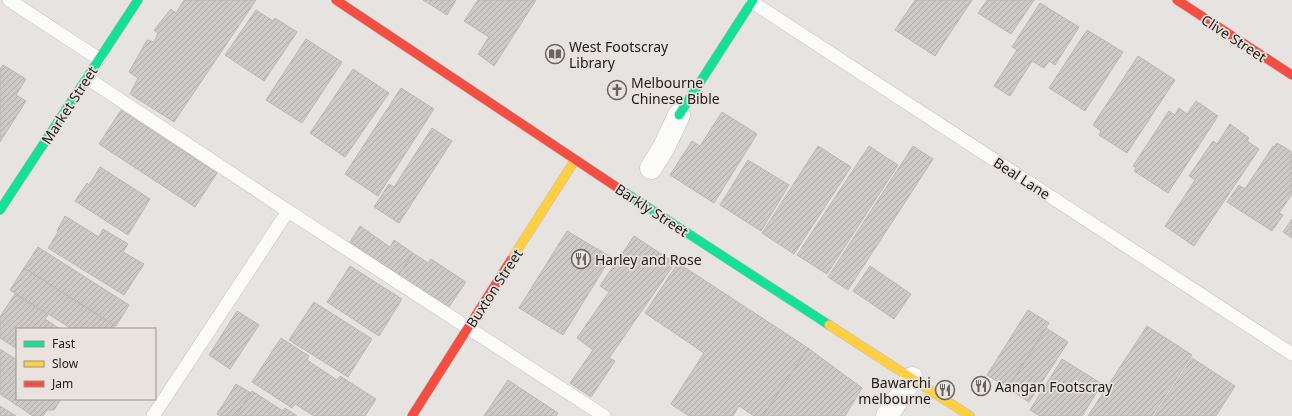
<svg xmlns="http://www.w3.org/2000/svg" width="1292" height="416" viewBox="0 0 1292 416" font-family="'Noto Sans',sans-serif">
<defs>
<pattern id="building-hatch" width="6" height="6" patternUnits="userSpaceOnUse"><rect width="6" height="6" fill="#ccc9c7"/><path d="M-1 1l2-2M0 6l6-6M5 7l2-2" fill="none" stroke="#afacaa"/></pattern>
</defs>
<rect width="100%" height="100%" fill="#e6e3e0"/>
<path fill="url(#building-hatch)" stroke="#bbb9b7" d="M184 0H256L174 122 130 94 138 78 129 72 147 40 154 42 158 33 154 30 171 9 176 13Z
M423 0H456L447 15Z
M478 0H536L494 66 478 54 489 37 464 21Z
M915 0H972L935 56 895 30Z
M987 0H1034L1011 34 978 13Z
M1040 3 1079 27 1055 65 1049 61 1044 68 1032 61 1010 96 994 86 1017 50 1012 47Z
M256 10 273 21 275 18 297 32 264 81 225 55Z
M1087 30 1123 52 1085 111 1049 88Z
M306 39 342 62 302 123 266 100Z
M1138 56 1175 80 1127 153 1099 135 1101 131 1093 125Z
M3 65 26 79 16 95 26 101 0 142V69Z
M353 69 389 93 345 157 310 133Z
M401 88 434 109 378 196 345 174Z
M1196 101 1218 116 1168 193 1134 171 1136 168 1133 166 1169 111 1175 115 1179 108 1187 114Z
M121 110 217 173 195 207 99 144Z
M722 112 757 134 714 203 670 175 692 141 700 146Z
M1230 124 1249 138 1247 141 1259 149 1194 246 1165 226 1195 180 1189 176 1213 141 1217 144Z
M432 128 452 141 399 223 374 207 389 184 394 187Z
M1277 143 1292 152V194L1279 213 1283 215 1272 231 1227 202 1239 185 1245 189 1273 146 1274 147Z
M818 146 851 167 794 254 762 233Z
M869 146 898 165 827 274 797 255Z
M913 146 933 159 848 290 828 277Z
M748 160 789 185 761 231 720 205Z
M100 167 150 199 128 235 75 201 87 183 89 185Z
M65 216 99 237 103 229 128 244 123 252 144 264 124 295 48 248 58 232 57 231Z
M1292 219V238L1283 232Z
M360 226 390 247 394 240 413 253 399 275 350 242Z
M567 231 611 257 563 335 519 308Z
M634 236 675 263 609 358 615 361 591 397 570 383 593 350 577 338 609 292 600 286Z
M38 247 129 305 116 326 24 268Z
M413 253 428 263 431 259 466 282 448 308 399 275Z
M678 263 808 348 763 416H754L739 406 733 416H689L671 404 704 353 645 313Z
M350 266 402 299 379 336 327 302Z
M870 266 911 294 894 319 853 291Z
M24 268 115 326 113 329H72L10 290Z
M15 294 48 315 45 319 60 329H17V349L0 338V317Z
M314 302 372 339 348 377 289 340Z
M1028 310 1049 323 1008 388 987 375Z
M237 311 259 325 230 369 209 355Z
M1147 326 1192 355 1152 416H1088Z
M1046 328 1068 342 1029 402 1008 388Z
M281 338 309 356 307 360 337 380 340 376 376 399 365 416H314L295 404 292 408 252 382Z
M808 348 862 388 845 416H763Z
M0 349 17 360V399H61L54 410H47L43 416H33L0 394Z
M1192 358 1235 386 1216 416H1154Z
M1062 359 1102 384 1082 416H1040L1030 410Z
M508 380 558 413 556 416H484Z
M236 384 251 393 236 416H221L217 414Z
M252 391 283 411 285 408 297 416H236Z
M0 406 16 416H0Z"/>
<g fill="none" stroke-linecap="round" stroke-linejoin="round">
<g stroke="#c3c1bf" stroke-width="14">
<path id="lane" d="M9 0 99 59
M752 2 1292 354
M87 78 288 211 604 416
M153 416 288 211"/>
</g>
<g stroke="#c3c1bf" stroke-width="23">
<path id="street" d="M651 168 664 147 679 115
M887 416 912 378"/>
</g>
<g stroke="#c3c1bf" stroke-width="10">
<path id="fast" d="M679 115 753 0
M618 188 829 325
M0 210 138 0"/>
</g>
<g stroke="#c3c1bf" stroke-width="10">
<path id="slow" d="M511 260 575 160
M829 325 970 416"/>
</g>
<g stroke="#c3c1bf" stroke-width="10">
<path id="jam" d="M336 0 618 188
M1177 0 1292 75
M412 416 511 260"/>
</g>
<use href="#lane" stroke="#fbfbfa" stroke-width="13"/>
<use href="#street" stroke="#fbfbfa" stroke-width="22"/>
<use href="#fast" stroke="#16e098" stroke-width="9"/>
<use href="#slow" stroke="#ffcf43" stroke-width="9"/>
<use href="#jam" stroke="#f24e42" stroke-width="9"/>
</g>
<defs>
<g id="library-ring" transform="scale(1)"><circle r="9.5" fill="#e9e2dd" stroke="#676462" stroke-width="1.5"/><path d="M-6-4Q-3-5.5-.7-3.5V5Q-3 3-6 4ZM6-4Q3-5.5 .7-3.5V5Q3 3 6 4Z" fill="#676462"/></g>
<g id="church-ring" transform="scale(1)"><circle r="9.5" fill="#e9e2dd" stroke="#676462" stroke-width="1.5"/><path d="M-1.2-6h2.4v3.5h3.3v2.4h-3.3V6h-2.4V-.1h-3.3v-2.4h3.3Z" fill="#676462"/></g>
<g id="restaurant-ring" transform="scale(1)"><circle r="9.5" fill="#e9e2dd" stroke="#676462" stroke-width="1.5"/><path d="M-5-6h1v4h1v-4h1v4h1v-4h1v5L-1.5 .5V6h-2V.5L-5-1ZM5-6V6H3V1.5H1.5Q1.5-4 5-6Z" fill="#676462"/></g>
</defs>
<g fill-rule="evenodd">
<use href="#library-ring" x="555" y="54"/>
<use href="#church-ring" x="617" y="90"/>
<use href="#restaurant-ring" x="581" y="259"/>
<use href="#restaurant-ring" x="981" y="386"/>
<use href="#restaurant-ring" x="945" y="390"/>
</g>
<g text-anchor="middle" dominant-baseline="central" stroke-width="3.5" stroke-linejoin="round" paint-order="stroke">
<g font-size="14" fill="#22201e" stroke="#e9e2dd">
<text transform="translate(1234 38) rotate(33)">Clive Street</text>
<text transform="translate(69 105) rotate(-57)">Market Street</text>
<text transform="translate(1022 178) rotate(33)">Beal Lane</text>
<text transform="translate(652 210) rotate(33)">Barkly Street</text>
<text transform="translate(494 288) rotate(-57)">Buxton Street</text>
</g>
<g font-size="14" fill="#22201e" stroke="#e9e2dd" text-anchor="start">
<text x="569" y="46">West Footscray<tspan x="569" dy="16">Library</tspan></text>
<text x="631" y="82">Melbourne<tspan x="631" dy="16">Chinese Bible</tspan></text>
<text x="595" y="259">Harley and Rose</text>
<text x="931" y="382" text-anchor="end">Bawarchi<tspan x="931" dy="16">melbourne</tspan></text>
<text x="995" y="386">Aangan Footscray</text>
</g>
</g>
<rect x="16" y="328" width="140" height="72" fill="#e9e2dd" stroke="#999491"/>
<rect x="24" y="341" width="20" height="6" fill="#16e098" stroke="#999491"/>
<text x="52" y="348" font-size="12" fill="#22201e">Fast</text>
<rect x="24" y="361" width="20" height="6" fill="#ffcf43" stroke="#999491"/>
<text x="52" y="368" font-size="12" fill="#22201e">Slow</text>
<rect x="24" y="381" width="20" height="6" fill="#f24e42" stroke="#999491"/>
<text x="52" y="388" font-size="12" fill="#22201e">Jam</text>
</svg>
